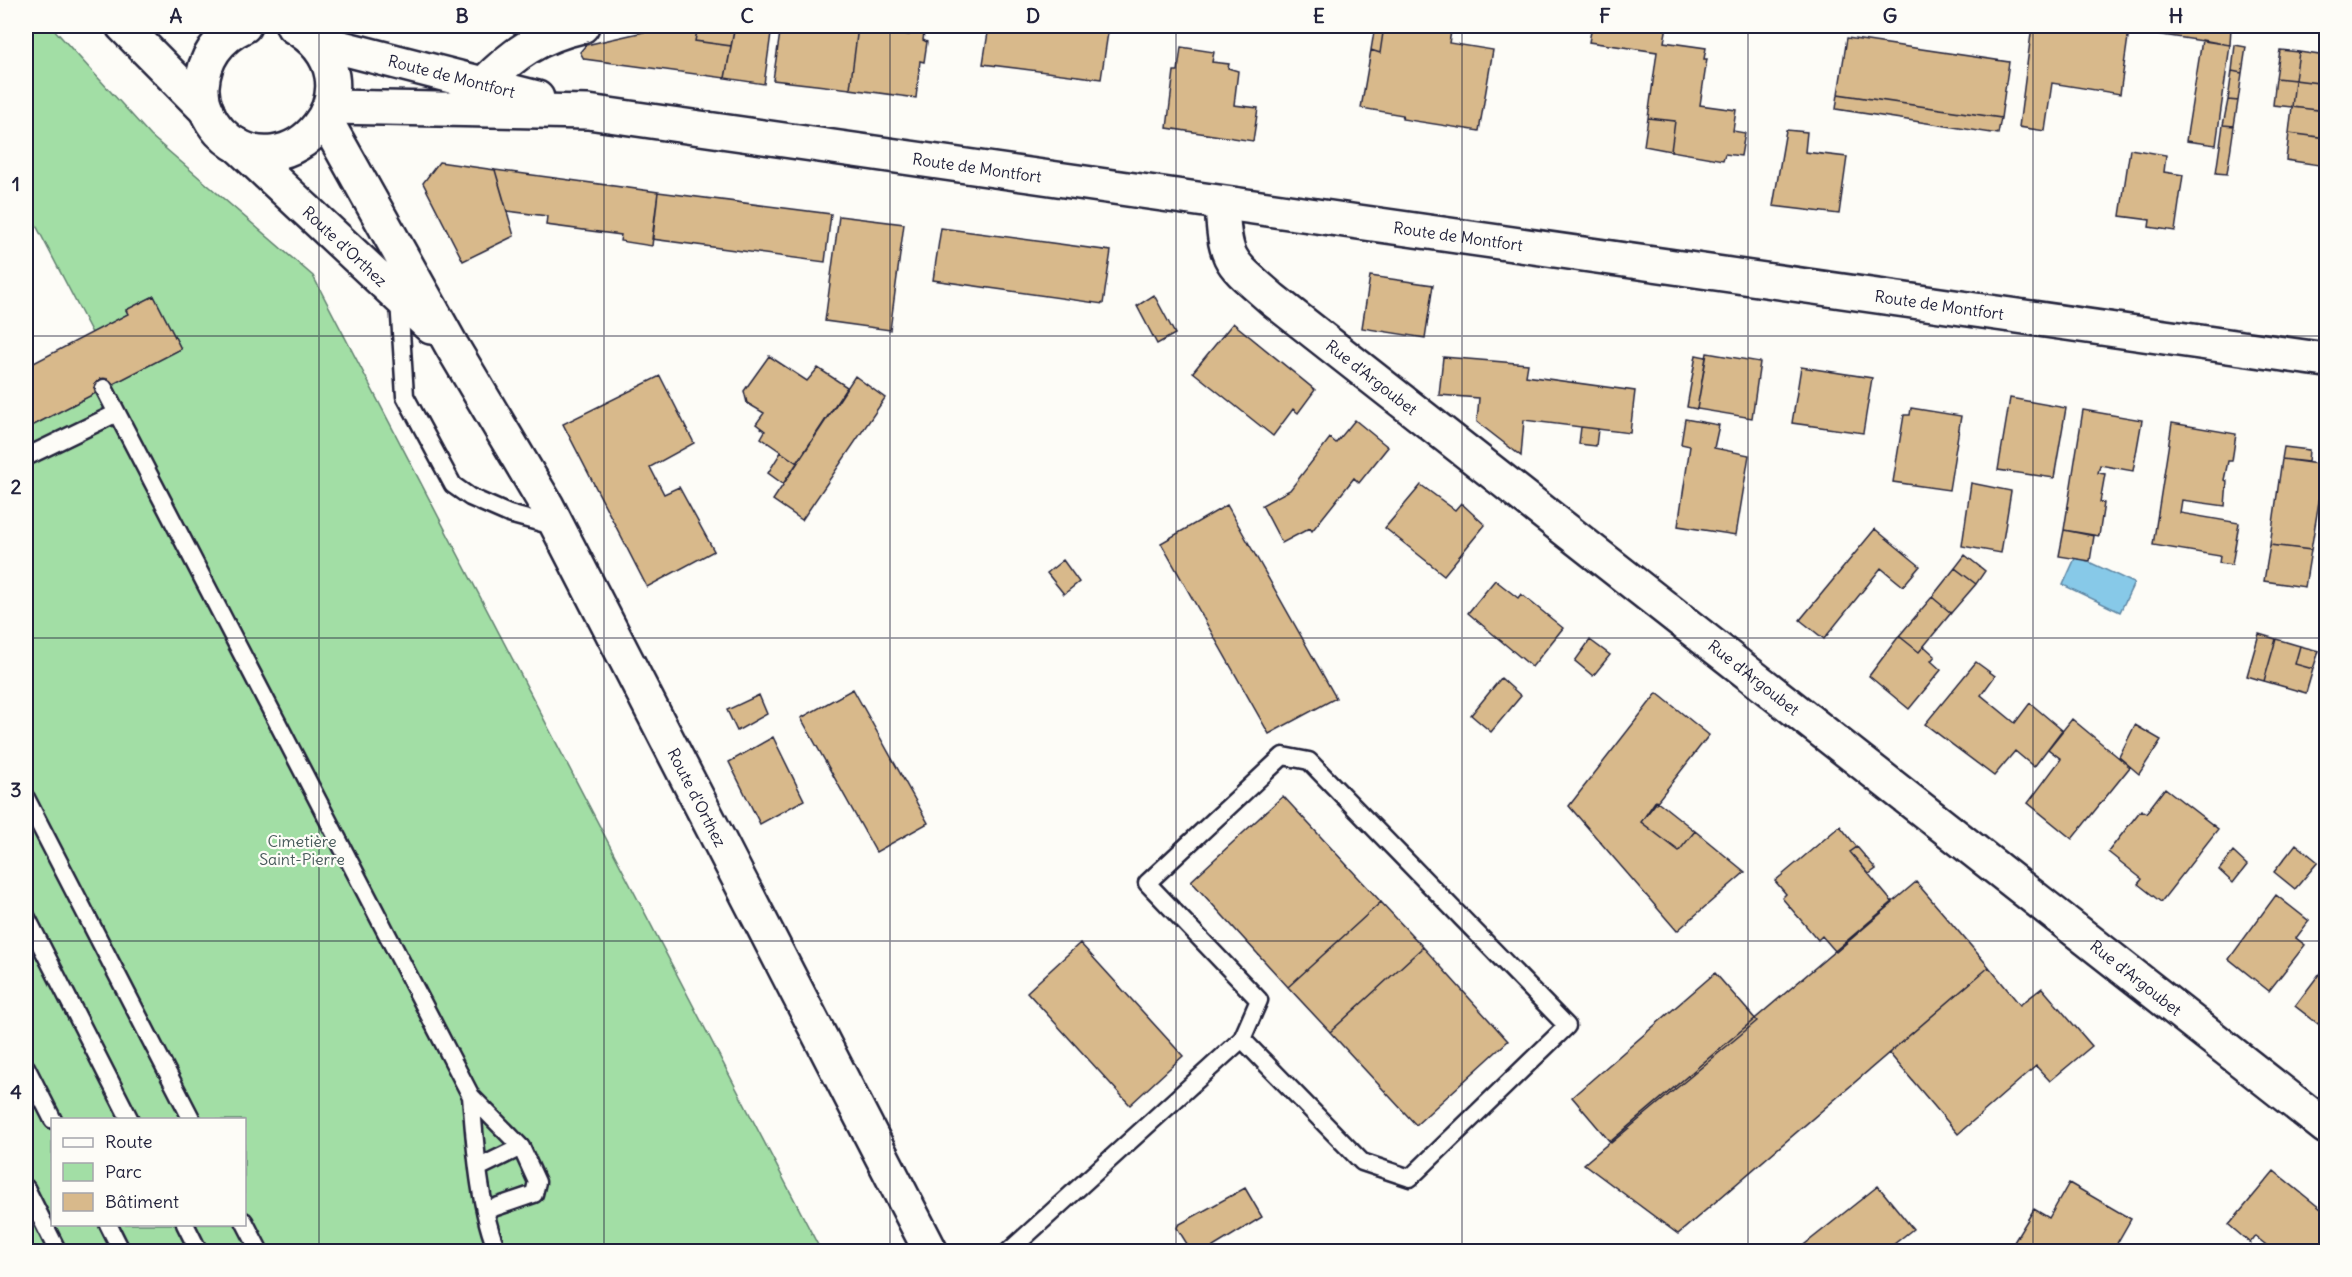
<svg xmlns="http://www.w3.org/2000/svg" width="2352" height="1277" viewBox="0 0 2352 1277" font-family="Delius,sans-serif">
<rect width="100%" height="100%" fill="#fdfcf7"/>
<filter id="ink" filterUnits="userSpaceOnUse"><feTurbulence type="fractalNoise" baseFrequency=".0167" numOctaves="2"/><feDisplacementMap in="SourceGraphic" scale="12" xChannelSelector="R" yChannelSelector="G"/><feConvolveMatrix kernelMatrix="1 2 1 2 8 2 1 2 1" color-interpolation-filters="sRGB"/></filter>
<g filter="url(#ink)">
<path fill="#a2dea5" stroke="#628070" stroke-width="1.5" fill-rule="evenodd" d="M26 26H51L151 136 313 276 821 1251H26V429L181 349 154 296 126 310 128 314 92 333 26 206ZM52 1120H244V1224H52Z"/>
<path fill="#87c9e8" stroke="#5f86a3" stroke-width="1.5" d="M2076 556 2134 583 2120 612 2063 585Z"/>
<path fill="#d8b98b" stroke="#22223b" stroke-width="1.5" d="M670 26H698L695 41 731 46 725 78 584 59 580 52 586 45Z
M698 26H735L731 46 695 41Z
M735 26H772L764 84 725 78Z
M781 26 858 27 850 89 773 80Z
M911 26H925L923 40 927 42 924 62 920 61 916 98 850 89 858 27 909 35Z
M989 26H1109L1101 79 983 64Z
M1375 26H1384L1380 53 1371 50Z
M1384 26H1452L1449 43 1493 50 1479 131 1402 119 1403 115 1361 108 1371 50 1380 53Z
M1592 26H1667L1664 42 1706 48 1704 59H1707L1700 105 1736 110 1733 131 1745 133 1741 156 1725 154 1723 160 1671 151 1675 121 1648 118 1657 52 1589 42Z
M2032 26H2095L2129 30 2120 94 2052 83 2045 131 2019 127Z
M2137 26 2231 27 2230 45 2136 31Z
M1847 38 2009 62 2001 118 1838 94Z
M2202 40 2230 45 2216 145 2186 141Z
M2235 45 2246 47 2242 73 2232 71Z
M1181 47 1214 52 1212 62 1229 64 1228 68 1238 71 1234 105 1258 108 1253 141 1167 128 1174 71H1178Z
M2280 50 2299 52 2295 80 2276 78Z
M2299 52 2326 56V84L2295 80Z
M2232 71 2242 73 2238 101 2228 100Z
M2276 78 2295 80 2292 107 2273 105Z
M2295 80 2326 84V111L2292 107Z
M1838 94 2001 118 1998 134 1836 109Z
M2228 100 2238 101 2234 126 2223 125Z
M2292 107 2326 111V138L2289 133Z
M1648 118 1675 121 1671 151 1644 146Z
M2223 125 2234 126 2227 174 2216 173Z
M1786 130 1807 132 1805 152 1847 157 1839 214 1773 206Z
M2289 133 2326 138V166L2286 160Z
M2130 149 2166 155 2164 172 2183 175 2175 231 2149 227 2150 220 2120 216Z
M439 162 495 170 514 236 463 261 423 183Z
M495 170 658 192 652 246 620 241 621 235 546 225 547 216 507 211Z
M658 192 831 214 825 262 652 239Z
M839 216 904 224 890 330 825 321Z
M941 228 1111 251 1103 304 933 280Z
M1370 276 1433 285 1425 338 1362 328Z
M1154 295 1175 334 1157 344 1137 306Z
M154 296 181 349 26 429V364L31 362 32 364 128 314 126 310Z
M1233 323 1315 390 1298 413 1293 409 1273 436 1193 372Z
M1707 353 1760 362 1752 418 1697 409Z
M1696 355 1706 357 1697 409 1687 407Z
M769 356 807 381 818 368 847 387 797 463 761 438 765 431 756 424 764 413 747 403 744 391Z
M1443 357 1528 364 1526 376 1635 391 1630 433 1524 420 1521 456 1477 422 1479 398 1439 395Z
M1801 367 1872 378 1863 433 1792 423Z
M660 376 694 443 650 467 664 494 679 487 714 551 647 587 563 424Z
M855 376 885 398 802 520 773 500Z
M2010 398 2066 408 2054 478 1998 470Z
M1911 408 1961 416 1949 490 1893 482 1904 415H1910Z
M2083 410 2142 420 2133 471 2100 465 2098 473 2105 474 2100 502 2104 503 2099 536 2064 530Z
M1685 419 1719 425 1714 448 1749 455 1736 535 1678 526 1690 446 1681 444Z
M1355 420 1388 447 1359 483 1354 478 1312 531 1310 528 1282 543 1262 505 1290 490 1330 438 1336 443Z
M2172 423 2236 434 2232 461H2228L2224 480 2227 481 2225 506 2182 500 2180 513 2239 523 2232 565 2219 563 2220 556 2153 545Z
M1581 427 1598 429 1596 446 1579 444Z
M2284 447 2309 450 2308 462 2282 459Z
M781 452 797 463 783 484 768 473Z
M2282 459 2325 465 2311 550 2270 545Z
M1971 483 2011 491 2001 553 1962 546Z
M1421 485 1455 510 1461 503 1485 525 1444 575 1385 528Z
M1227 505 1336 698 1269 734 1161 543Z
M1875 529 1920 566 1903 586 1881 568 1824 639 1800 620Z
M2064 530 2094 536 2090 561 2059 556Z
M2270 545 2311 550 2305 587 2264 581Z
M1965 555 1985 571 1976 584 1955 568Z
M1063 560 1079 582 1064 594 1047 573Z
M1955 568 1976 584 1951 613 1932 597Z
M1495 580 1518 598 1521 594 1563 628 1532 667 1468 613Z
M1932 597 1951 613 1919 652 1899 636Z
M2259 634 2276 639 2264 681 2247 676Z
M1899 636 1919 652 1924 646 1935 656 1931 661 1941 670 1909 709 1869 676Z
M2276 639 2300 646 2295 664 2313 669 2306 693 2264 681Z
M1590 640 1610 655 1593 676 1575 661Z
M2300 646 2319 651 2313 669 2295 664Z
M1976 662 1995 676 1981 695 2015 723 2030 703 2062 730 2034 767 2015 751 1994 776 1925 724Z
M1501 678 1521 696 1491 732 1471 715Z
M853 689 928 823 876 852 801 718Z
M1657 693 1709 735 1641 822 1679 851 1695 831 1745 872 1677 931 1569 806Z
M759 695 767 714 737 731 727 710Z
M2072 719 2130 767 2072 839 2028 803 2061 759 2048 749Z
M2135 725 2161 740 2139 774 2119 757Z
M773 737 804 800 760 824 729 762Z
M2165 788 2218 829 2161 902 2138 884 2142 879 2108 852 2141 810 2146 813Z
M1283 796 1381 902 1288 987 1191 881Z
M1656 800 1695 831 1679 851 1641 822Z
M1840 826 1857 847 1850 852 1893 903 1836 952 1822 936 1818 940 1782 898 1786 894 1775 881Z
M2296 844 2318 862 2295 889 2274 872Z
M1857 847 1876 869 1869 874 1850 852Z
M2233 852 2247 865 2233 883 2219 870Z
M1916 882 1989 967 1678 1234 1584 1164Z
M2276 895 2309 921 2296 938 2305 945 2269 991 2229 959Z
M1381 902 1423 947 1330 1032 1288 987Z
M1080 943 1183 1056 1130 1105 1027 992Z
M1423 947 1508 1041 1416 1125 1330 1032Z
M2326 965V1030L2295 1006Z
M1989 967 2020 1005 2042 988 2092 1046 2050 1081 2036 1066 1958 1134 1889 1053Z
M1715 973 1757 1021 1611 1143 1572 1097Z
M2274 1171 2326 1213V1239L2324 1242 2326 1252H2275L2255 1236 2250 1243 2229 1225Z
M2069 1183 2131 1219 2112 1252H2008L2034 1209 2049 1218Z
M1878 1186 1913 1229 1884 1252H1795Z
M1245 1188 1262 1217 1205 1252H1192L1177 1228 1178 1225Z"/>
<g fill="none" stroke-linecap="round" stroke-linejoin="round">
<g stroke="#22223b" stroke-width="21">
<path id="service" d="M399 300 405 396 453 485 470 497 509 514 557 527
M104 388 471 1096C475 1141 479 1211 498 1252
M26 457 117 413
M26 798 192 1120
M26 916 130 1120
M26 1067 53 1120
M471 1096 521 1147 537 1182 534 1194 487 1210
M478 1168 521 1147
M26 1188 58 1252
M244 1221 260 1252
M108 1224 122 1252
M185 1224 199 1252
M1008 1252 1242 1039 1259 1000 1147 883 1283 756 1309 761 1567 1026 1410 1178 1362 1162 1242 1039"/>
</g>
<g stroke="#22223b" stroke-width="38">
<path id="minor" d="M484 84C514 53 539 36 582 26"/>
</g>
<g stroke="#22223b" stroke-width="38">
<g id="tertiary">
<path id="s1" d="M1222 204C1225 263 1229 261 1272 299L2326 1127"/>
</g>
</g>
<g stroke="#22223b" stroke-width="38">
<g id="secondary">
<path d="M123 26 207 111"/>
<path d="M244 26C218 38 204 58 202 86 201 103 209 120 220 132 287 202 390 82 293 26"/>
<path id="s2" d="M315 41 537 98"/>
<path id="s3" d="M331 107 588 112 2326 360"/>
<path id="s4" d="M325 119 453 348 547 506 931 1252"/>
<path id="s5" d="M237 145 431 327"/>
</g>
</g>
<use href="#service" stroke="#fdfcf7" stroke-width="16"/>
<use href="#minor" stroke="#fdfcf7" stroke-width="33"/>
<use href="#tertiary" stroke="#fdfcf7" stroke-width="33"/>
<use href="#secondary" stroke="#fdfcf7" stroke-width="33"/>
</g>
</g>
<path fill="none" stroke="#22223b" stroke-width="1.5" stroke-opacity="0.55" d="M319 26V1252M604 26V1252M890 26V1252M1176 26V1252M1462 26V1252M1748 26V1252M2033 26V1252M26 336H2326M26 638H2326M26 941H2326"/>
<g text-anchor="middle" dominant-baseline="central" stroke-width="4.5" stroke-linejoin="round" paint-order="stroke">
<g font-size="16" fill="#22223b" stroke="#fdfcf7">
<text stroke="none"><textPath href="#s2" startOffset="141">Route de Montfort</textPath></text>
<text stroke="none"><textPath href="#s3" startOffset="650">Route de Montfort</textPath></text>
<text stroke="none"><textPath href="#s3" startOffset="1136">Route de Montfort</textPath></text>
<text stroke="none"><textPath href="#s5" startOffset="148">Route d'Orthez</textPath></text>
<text stroke="none"><textPath href="#s3" startOffset="1622">Route de Montfort</textPath></text>
<text stroke="none"><textPath href="#s1" startOffset="240">Rue d'Argoubet</textPath></text>
<text stroke="none"><textPath href="#s1" startOffset="726">Rue d'Argoubet</textPath></text>
<text stroke="none"><textPath href="#s4" startOffset="774">Route d'Orthez</textPath></text>
<text stroke="none"><textPath href="#s1" startOffset="1212">Rue d'Argoubet</textPath></text>
</g>
<g font-size="16" fill="#485a5b" stroke="#fdfcf7">
<text x="302" y="841">Cimetière<tspan x="302" dy="18">Saint-Pierre</tspan></text>
</g>
</g>
<rect width="2352" height="1277" fill="none" stroke="#fdfcf7" stroke-width="66"/>
<rect x="51" y="1118" width="195" height="108" fill="#fdfcf7" stroke="#a5a5ac" stroke-width="1.5"/>
<rect x="63" y="1138" width="30" height="9" fill="#fdfcf7" stroke="#a5a5ac" stroke-width="1.5"/>
<text x="105" y="1148" font-size="18" fill="#22223b">Route</text>
<rect x="63" y="1163" width="30" height="18" fill="#a2dea5" stroke="#a5a5ac" stroke-width="1.5"/>
<text x="105" y="1178" font-size="18" fill="#22223b">Parc</text>
<rect x="63" y="1193" width="30" height="18" fill="#d8b98b" stroke="#a5a5ac" stroke-width="1.5"/>
<text x="105" y="1208" font-size="18" fill="#22223b">Bâtiment</text>
<rect x="33" y="33" width="2286" height="1211" fill="none" stroke="#22223b" stroke-width="2"/>
<g font-size="20" text-anchor="middle" font-weight="bold" fill="#22223b">
<text x="176" y="23">A</text>
<text x="462" y="23">B</text>
<text x="747" y="23">C</text>
<text x="1033" y="23">D</text>
<text x="1319" y="23">E</text>
<text x="1605" y="23">F</text>
<text x="1890" y="23">G</text>
<text x="2176" y="23">H</text>
<text x="16" y="191">1</text>
<text x="16" y="494">2</text>
<text x="16" y="797">3</text>
<text x="16" y="1099">4</text>
</g>
</svg>
